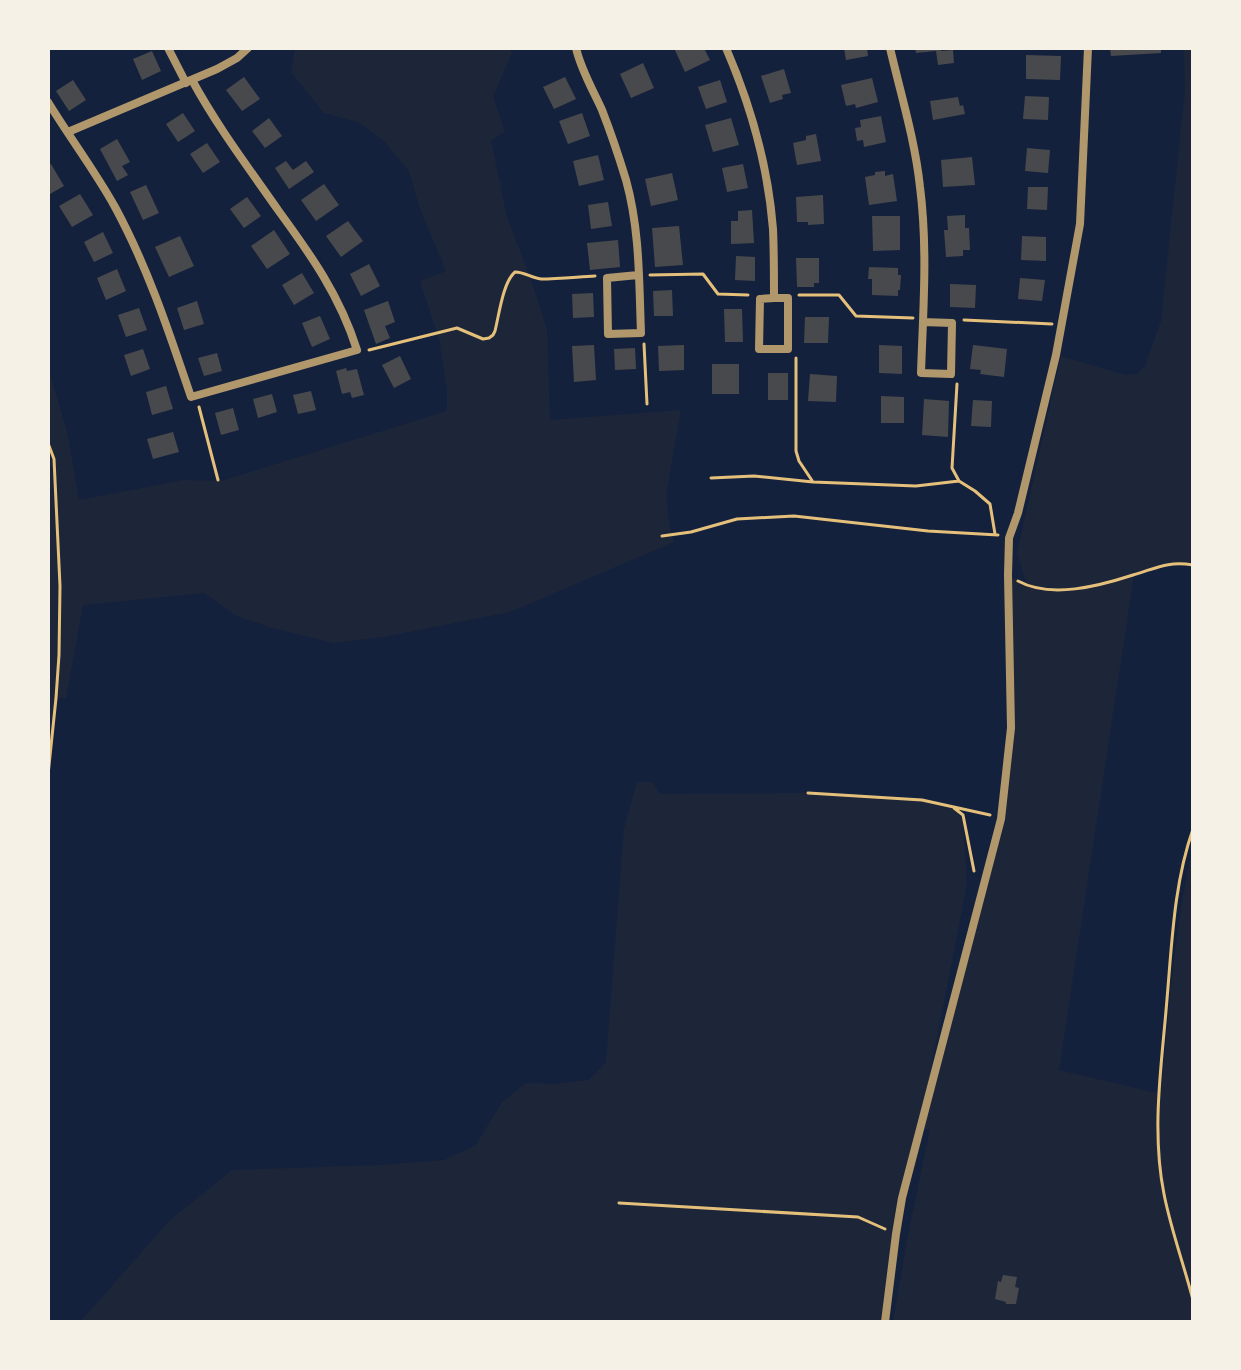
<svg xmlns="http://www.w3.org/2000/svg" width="1241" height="1370" viewBox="0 0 1241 1370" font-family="Inter,sans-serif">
<rect width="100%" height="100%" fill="#14213d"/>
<path fill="#1d2539" d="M295 48H509L512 53 493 96 505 132 491 140 507 217 530 277 547 329 550 420 681 410 666 495 669 523 674 542 510 612 383 637 334 643 273 628 237 616 204 593 83 605 66 698H57L48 775V367L67 431 79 500 184 480 221 481 447 411V390L440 342 420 281 446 271 419 206 409 171 384 141 360 123 324 113 291 72Z
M1184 48H1193V565L1162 564 1134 575 1059 1070 1161 1094C1169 1011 1174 928 1193 847V1322H893L907 1240 930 1129H919L902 1198 885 1322H80L169 1221 232 1170 380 1165 444 1160 475 1146 502 1102 526 1083 554 1084 589 1080 606 1062 624 828 637 782H652L660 794 808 793 922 800 951 806 963 821 967 884 923 1110 1001 819 1011 728 1008 575 1027 585 1017 553 1061 356 1125 375 1137 374 1145 366 1161 321 1185 90Z"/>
<path fill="#48494c" d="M674 48H704L710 60 685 72Z
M844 48H867L868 56 846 60Z
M915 48H941V51L953 50 954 63 938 65 936 51 916 53Z
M1110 48H1161V53L1111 56Z
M152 51 161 71 142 80 133 59Z
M1026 55 1061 56 1060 80 1026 79Z
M643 63 654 88 631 98 620 74Z
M784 69 791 93 782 95 783 99 770 103 761 76Z
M244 77 260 99 242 111 226 90Z
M565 77 576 99 554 109 543 87Z
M872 78 878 102 856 108 855 104 846 106 841 85Z
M73 80 86 100 69 111 56 91Z
M720 80 727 102 706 109 698 87Z
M1025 96 1049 97 1048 120 1023 119Z
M958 97 960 106 963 105 965 114 933 120 930 101Z
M183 113 195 131 178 142 166 124Z
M582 113 590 136 568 144 559 121Z
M881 116 886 142 864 147 863 140 857 141 855 128 861 127 860 120Z
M269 118 282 136 265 148 252 131Z
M731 118 739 145 713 152 705 125Z
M816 134 821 161 797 165 793 143 806 140V136Z
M117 139 130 162 122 166 128 175 117 181 100 149Z
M207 143 220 162 203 173 190 154Z
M1027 148 1050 150 1048 173 1025 171Z
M598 155 604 180 579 186 573 161Z
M972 157 975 185 943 187 941 160Z
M286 161 293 170 306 161 314 172 289 189 275 168Z
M51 164 64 186 50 194 48 190V166Z
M743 164 748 188 727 192 722 168Z
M885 171V176L893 174 897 201 869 205 865 177 875 175V172Z
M672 173 678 200 651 206 645 179Z
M324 184 339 205 316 221 301 200Z
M146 185 159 213 143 220 130 192Z
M1028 187H1048L1047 210 1027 209Z
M80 194 93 215 72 227 59 206Z
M823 195 824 224 808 225V222H797L796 197Z
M247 197 261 216 244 228 230 209Z
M608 202 612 226 591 229 588 205Z
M752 210 754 243 731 244V221H738V211Z
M965 215V228H969L970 250H963V256L946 257 944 230H948L947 216Z
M872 216H900V250L873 251Z
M348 221 363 241 341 257 326 236Z
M679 226 683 265 655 267 652 228Z
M274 230 290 254 267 269 251 246Z
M103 232 113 253 94 262 84 242Z
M180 236 194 266 169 277 155 247Z
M1022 236 1046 237V261L1021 260Z
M618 240 620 267 590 270 587 243Z
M736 256 755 257V281L735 280Z
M796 258H819V283H814V287H797Z
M369 264 380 286 361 296 350 274Z
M869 267 898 268V275H901L900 290H898V296L872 295V279H868Z
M117 269 126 291 106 300 97 278Z
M302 273 314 293 294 305 282 285Z
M1020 278 1045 280 1042 301 1018 299Z
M950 284 976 285 975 308 950 307Z
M672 290 673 316H654L653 291Z
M593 293 594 317 573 318 572 294Z
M197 301 204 324 184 330 177 308Z
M388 301 395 322 385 326 390 338 376 344 364 310Z
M139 308 147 330 126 337 118 315Z
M724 309H742L743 342H725Z
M320 316 330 339 312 347 302 323Z
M805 317H829L828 343H804Z
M594 345 596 380 574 382 572 346Z
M684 345V370L659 371 658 346Z
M879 345 902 346V374L879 373Z
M973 345 1007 349 1004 377 980 374 981 370 970 369Z
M635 348 636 369 615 370 614 349Z
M143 349 150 369 131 376 124 355Z
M217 353 222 371 204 376 198 358Z
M400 356 411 379 394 388 382 365Z
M712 364H739V394H712Z
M346 368 347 371 357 369 364 395 352 398 350 392 342 394 336 371Z
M768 373H788V400H768Z
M810 374 837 376 836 402 808 401Z
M166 386 173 409 152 415 146 392Z
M311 391 316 410 298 414 293 395Z
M272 394 277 412 258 418 253 399Z
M881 396 904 397V423H881Z
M924 399 949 401 948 437 922 435Z
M973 400 992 401 991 427 971 426Z
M233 408 239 430 221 435 215 413Z
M173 432 179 452 153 459 147 439Z
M1003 1275 1017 1277 1015 1287 1019 1288 1016 1304H1006V1302L995 1299 998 1281 1001 1282Z"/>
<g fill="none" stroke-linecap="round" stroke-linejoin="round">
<path stroke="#e5c07b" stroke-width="3" d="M650 275 703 274 718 294 748 295
M799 295H839L856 316 913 318
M964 320 1052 324
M644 344 647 404
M369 350 457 328 483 339 489 338 493 335 495 331C499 315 503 282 515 272 525 272 531 278 541 279 558 279 577 277 595 276
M796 358V451L799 461 813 482
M957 384 952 468 959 481 975 491 990 504 995 534
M199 407 218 480
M48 443 54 459 60 586 59 655 56 698 48 775
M711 478 754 476 813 482 916 486 959 481
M662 536 691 532 737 519 794 516 928 531 998 535
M1018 581C1051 599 1099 586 1133 575 1157 568 1167 561 1193 565
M808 793 922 800 990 815
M954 808 963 815 974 871
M1193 829C1174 883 1172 942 1167 999 1162 1063 1151 1129 1164 1194 1171 1230 1184 1265 1193 1300
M619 1203 858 1217 885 1229"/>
<path stroke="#b1986c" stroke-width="8" d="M168 48 186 83
M576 48C581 70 593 90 602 110 611 133 619 157 626 180 640 230 639 282 641 333L608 334 607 278 638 275
M726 48C751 106 768 166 773 229 774 252 774 275 774 298
M890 48C901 95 915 140 920 187 928 249 923 312 921 373L951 374 952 323 923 322
M48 102C70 138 95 171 115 207 148 268 169 332 191 397L357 350C340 296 311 255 278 210 248 167 217 126 192 80
M68 132 217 69 237 58 248 48
M774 298H788V349H759L760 299Z
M885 1322 896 1234 902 1198 1001 819 1011 728 1008 575 1009 538 1018 513 1056 355 1080 224 1088 48"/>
</g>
<rect width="1241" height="1370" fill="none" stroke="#f6f1e7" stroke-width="100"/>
</svg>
